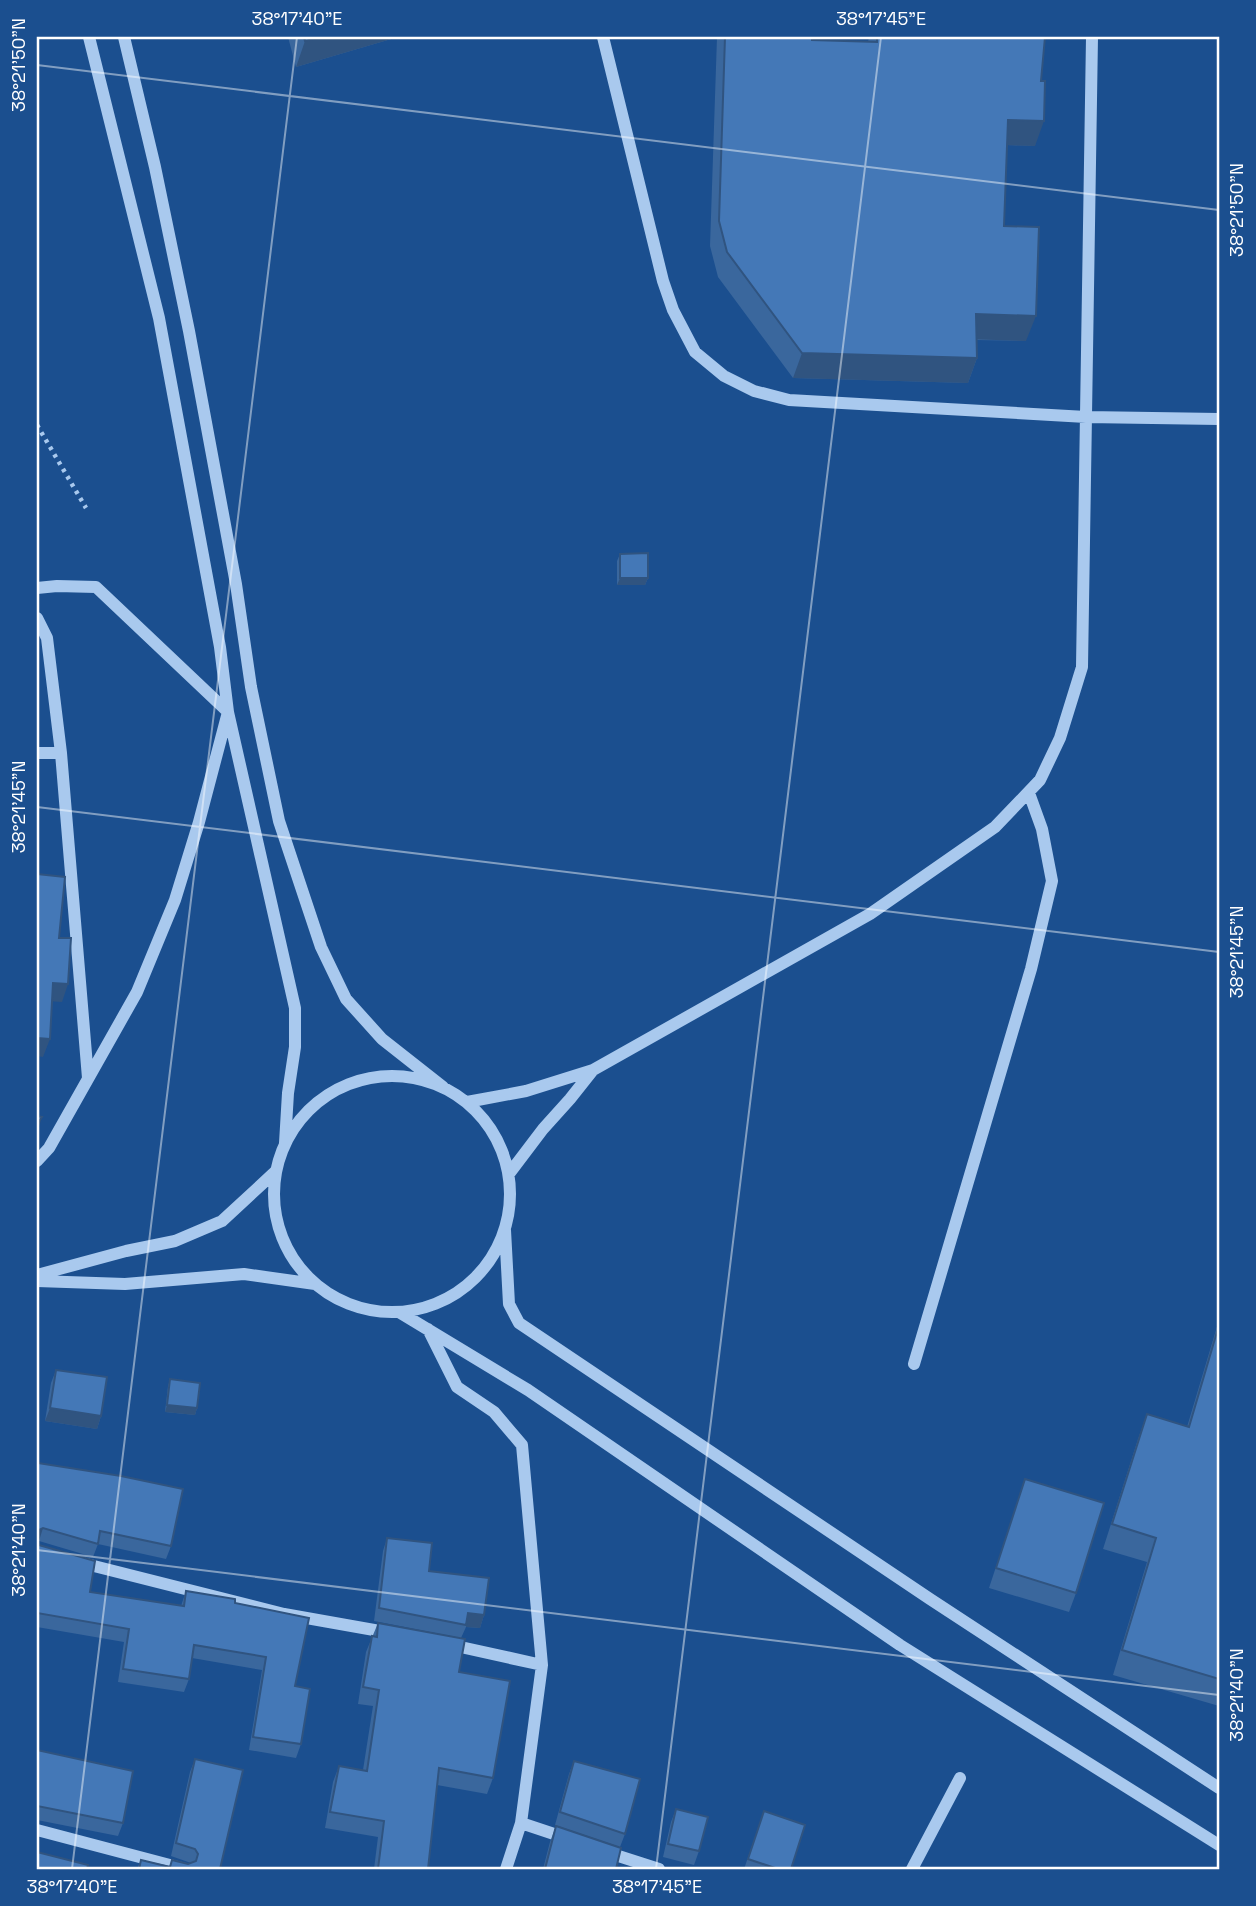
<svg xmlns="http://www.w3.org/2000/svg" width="1256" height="1906" viewBox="0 0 1256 1906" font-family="'Space Grotesk',sans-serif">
<rect width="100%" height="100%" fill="#1b4f8f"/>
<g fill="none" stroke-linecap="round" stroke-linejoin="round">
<path stroke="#a9c9ee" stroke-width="4.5" stroke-dasharray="3.5 5" stroke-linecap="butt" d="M37 425 86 508"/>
<path stroke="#a9c9ee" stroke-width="12" d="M89 37 159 318 220 647 228 712 295 1008V1047L288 1093 285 1143
M124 37 155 167 189 331 236 584 251 687 279 821 321 947 346 999 382 1039 443 1087
M603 37 663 281 673 310 695 352 724 376 754 391 789 400 1086 417 1219 419
M37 588 57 586 96 587 228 712 199 822 175 900 137 992 49 1148 37 1161
M37 618 47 638 61 753 88 1078
M37 753H61
M274 1194a118 118 0 1 1 236 0a118 118 0 1 1-236 0Z
M467 1102 526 1091 593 1070 870 914 995 827 1040 780 1060 738 1082 667 1092 37
M509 1174 543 1129 570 1099 593 1070
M505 1230 509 1304 519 1323 930 1599 1219 1788
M37 1275 126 1251 175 1241 222 1221 275 1172
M37 1281 125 1284 244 1274 315 1284
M399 1312 528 1390 900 1645 1219 1845
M428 1329 457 1387 494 1412 522 1445 542 1665 521 1823 506 1869
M914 1364 1031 969 1052 881 1042 829 1029 793
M78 1562 284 1614 391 1633
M447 1644 542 1665
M521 1823 569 1839
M37 1830 185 1869
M606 1852 659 1869
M912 1869 960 1778"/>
</g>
<path fill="#3a679d" d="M288 37H398L296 67Z
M717 37H812V40L868 42 869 37H1045L1035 146 1007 145 1004 226 1026 341 976 340 977 358 968 383 793 378 718 277 710 246Z
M620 554 648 578 645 585H617V561Z
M1219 1320V1706L1113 1675 1147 1562 1103 1549 1138 1439 1147 1414 1187 1427Z
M56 1370 101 1416 97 1429 45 1421 51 1383Z
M170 1379 197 1408 195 1415 165 1412 168 1386Z
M38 1463 171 1546 166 1559 98 1544 93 1557 39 1541 37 1542V1466Z
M1025 1479 1076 1593 1069 1612 989 1588Z
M387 1538 484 1615 480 1628 466 1627 461 1638 374 1621 383 1551Z
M37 1543 90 1592 181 1606 186 1591 235 1603 295 1686 301 1744 296 1758 249 1750 262 1670 192 1658 189 1679 184 1692 118 1682 124 1642 37 1627Z
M378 1623 459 1672 493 1778 487 1794 437 1785 428 1869H374L378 1837 325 1828 333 1782 339 1766 363 1770 373 1706 358 1704 366 1652Z
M37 1750 123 1823 118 1836 37 1820Z
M195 1759 220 1869H137L141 1860 170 1866 172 1860 188 1864 191 1863 171 1856 190 1772Z
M574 1761 625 1834 620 1847 555 1825 569 1774Z
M676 1809 699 1851 694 1865 663 1857 671 1822Z
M764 1811 791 1869H744Z
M556 1826 616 1869H543L550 1842Z"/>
<path fill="#305480" d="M322 37H398L296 67 305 41Z
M1008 120 1044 121 1035 146 998 145Z
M976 314 1036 316 1026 341 967 339Z
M802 353 977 358 968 383 793 378Z
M620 578H648L645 585H617Z
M53 983 68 984 62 1002 47 1001Z
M37 1038 50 1039 43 1057 37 1056Z
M42 1117 37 1133V1124Z
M167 1405 197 1408 195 1415 165 1412Z
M50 1408 101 1416 97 1429 45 1421Z
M43 1528 39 1541 37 1542V1531Z
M468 1613 484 1615 480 1628 466 1627Z"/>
<path fill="#4478b7" stroke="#305480" stroke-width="2" d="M304 37H322L305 41Z
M725 37H812V40L877 42V37H1045L1041 81H1045L1044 121 1008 120 1004 226 1039 227 1036 316 976 314 977 358 802 353 727 252 719 221Z
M648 553V578H620V554Z
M37 874 65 877 59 938H71L68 984 53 983 50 1039 37 1038Z
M37 1116 42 1117 37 1124Z
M1219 1325V1679L1122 1650 1156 1538 1112 1524 1147 1414 1189 1427Z
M56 1370 107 1377 101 1416 50 1408Z
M170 1379 200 1383 197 1408 167 1405Z
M38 1463 121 1476 183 1489 171 1546 100 1531 98 1544 43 1528 37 1531V1467Z
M1025 1479 1104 1503 1076 1593 996 1568Z
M387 1538 432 1543 429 1571 489 1578 484 1615 468 1613 466 1625 379 1608Z
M37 1543 39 1545 95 1561 90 1592 184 1606 186 1591 235 1599V1603L309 1618 295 1686 310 1689 301 1744 253 1737 266 1657 194 1645 189 1679 123 1669 129 1629 37 1613Z
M378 1623 465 1639 459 1672 510 1681 493 1778 439 1768 428 1869H378L384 1821 330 1812 339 1766 367 1771 379 1690 363 1687 372 1636 377 1637Z
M37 1750 133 1771 123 1823 37 1806Z
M195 1759 243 1770 220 1869H139L141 1860 170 1867 172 1860 188 1864 196 1861 198 1854 195 1849 176 1843Z
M574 1761 640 1779 625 1834 560 1812Z
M676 1809 708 1817 699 1851 668 1844Z
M764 1811 805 1825 791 1869H778L748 1859Z
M556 1826 621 1848 616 1869H545Z
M37 1852 88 1865 87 1869H37Z"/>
<path fill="none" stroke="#fff" stroke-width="2" stroke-opacity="0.45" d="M37 65 1219 210M37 807 1219 952M37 1550 1219 1695M72 1869 297 37M656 1869 881 37"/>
<rect width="1256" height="1906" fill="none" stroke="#1b4f8f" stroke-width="77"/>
<rect x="38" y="38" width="1180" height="1830" fill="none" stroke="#fff" stroke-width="2.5"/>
<g font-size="18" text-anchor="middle" fill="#fff">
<text x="297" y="25">38°17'40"E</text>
<text x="881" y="25">38°17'45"E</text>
<text transform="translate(19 65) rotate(-90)" y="6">38°21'50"N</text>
<text transform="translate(1237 210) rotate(-90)" y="6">38°21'50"N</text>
<text transform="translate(19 807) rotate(-90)" y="6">38°21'45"N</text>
<text transform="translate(1237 952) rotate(-90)" y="6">38°21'45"N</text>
<text transform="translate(19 1550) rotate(-90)" y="6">38°21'40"N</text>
<text transform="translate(1237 1695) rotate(-90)" y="6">38°21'40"N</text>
<text x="72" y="1893">38°17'40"E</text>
<text x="657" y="1893">38°17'45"E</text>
</g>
</svg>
